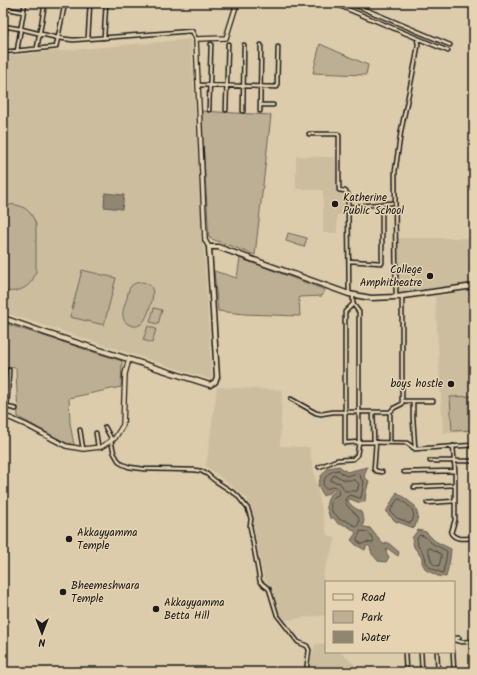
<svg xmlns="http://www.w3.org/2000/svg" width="477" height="675" viewBox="0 0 477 675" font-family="Kalam,sans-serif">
<rect width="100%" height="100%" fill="#ddccab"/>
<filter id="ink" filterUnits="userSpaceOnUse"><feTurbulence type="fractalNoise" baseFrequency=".025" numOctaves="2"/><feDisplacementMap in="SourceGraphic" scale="8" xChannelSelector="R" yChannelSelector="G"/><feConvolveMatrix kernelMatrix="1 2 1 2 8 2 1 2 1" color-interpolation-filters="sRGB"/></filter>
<g filter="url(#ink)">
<path fill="#cdbd9f" d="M191 39 212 380 3 312V56Z
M296 156 335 157 337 191 346 195 347 214 337 215V233H323V190L296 189Z
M396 238H474V284L398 293Z
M474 290V432L443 433 435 296 448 295V293Z
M217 387 282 390 280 446 309 447 327 534 336 539 323 575 326 590V615L286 620 278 613 273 589 264 579 247 498 206 466Z
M326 643V652H340L355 665 358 672H308L315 644Z"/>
<path fill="#bdaf94" stroke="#6c6658" d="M320 44 368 65 366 75 313 73Z
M201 111 271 115 255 255 209 238Z
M8 205C22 203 32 211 36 225V271C33 286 18 295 3 290V206Z
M288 233 307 238 304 247 286 241Z
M240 258 325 290 322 296 299 297 300 316 244 314 218 311 214 271 237 278Z
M82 270 116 278 104 325 70 317Z
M139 282C156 282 154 295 150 307 147 316 143 330 130 325 118 320 124 307 127 298 128 294 128 289 131 286 133 284 136 283 139 282Z
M154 308 162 310 158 324 150 322Z
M3 323 122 361 121 387 69 398 70 423 74 445 66 443 18 417 16 368 3 367Z
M148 326 156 329 152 343 143 340Z
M472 396 474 430 452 431 450 397Z"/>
<path fill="#918672" stroke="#625c50" d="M105 193 124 195 122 209 104 207Z
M339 466 347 472 367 467 364 477 369 481 366 492 365 501 360 503 350 499 348 501 352 506 361 512 364 520 363 526 365 527 370 528 382 543 385 545V543L387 542 399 552 398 556 387 548 386 552 389 557 386 562 378 561 372 554 370 547 367 545 365 550 356 545 351 540 356 533C351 528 346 524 338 524L334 518H330C326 506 325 506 330 494L335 492 334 490 323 496 318 485 321 476 328 468Z
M397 492 415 506 418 516 415 527 414 528 395 521 386 512Z
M418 530 426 532 435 541 451 549 450 559 446 577 438 576 426 570 422 563V558L414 547 412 538Z"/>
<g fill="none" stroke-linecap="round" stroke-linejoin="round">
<path stroke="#4b463e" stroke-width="1" d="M338 470 346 476 359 473 360 475 361 479 364 482 361 498H359L350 495 347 497 345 500C347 513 365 513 357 527L345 520H340L336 515 332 512C331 508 329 501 333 498 335 496 337 496 338 495L339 490 337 488 334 486 326 489 323 484C326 475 328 472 338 470Z
M337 476 345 480H355L359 484 357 491C356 491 348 491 345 491L340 483 331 481V479L333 476Z
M398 499H400C409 506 417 510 412 522L410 523 397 518 391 512V510Z
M361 531 368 532 374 540 373 543H372L367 542 362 544 358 542 357 539Z
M420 535 424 536 433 544 447 551 446 559 443 573 440 572 429 567 426 562 425 556 418 546 417 539Z
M428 548H430L441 554V558L439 566C429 565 432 558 428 551Z"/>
<g stroke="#1c1c1c" stroke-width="5.5">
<path id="minor" d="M5 3 4 8 23 12
M333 3 448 51
M350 3 450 45
M3 26 21 29 58 38 73 40 192 31 196 39
M88 38 90 3
M104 38 106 3
M3 41 6 27
M37 48 45 3
M17 51 25 3
M3 52 56 47 65 3
M198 85 277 87 278 47
M260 105H273
M209 110 211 44
M226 110 228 44
M243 111 244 45
M260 111 261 45
M309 134H338L339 136V190L345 191 348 194 349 294
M348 207 392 203
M349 261 382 263V204
M353 295V304L359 312V442L407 443 415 449 474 445
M396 297 395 172 401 131 416 58 418 45 417 38
M291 399 316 413 321 414 333 412H390
M402 401H433
M413 401V418L415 448
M3 406 16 409
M7 407 9 370
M373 412 374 442
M105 427 112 440
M80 430 83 449
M96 433 98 447
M111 441 114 453 118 460 122 464 129 467 144 469 194 470 201 471 207 474 214 480 237 495 248 509 251 519 250 526 260 582 269 589 277 615 298 642 307 646 309 650 306 672
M376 442 374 469 376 471 382 472
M390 442V412L394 408 402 404V296
M453 446 455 471V520L451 533C456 541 466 538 474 538
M430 461H474
M319 467 337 460 353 459 357 455 359 442 345 443V312L353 304
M404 472 455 471
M414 487 455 485
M427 503 455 501
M454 638H459
M454 640 462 642 474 641
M405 652 406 672
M421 652 422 670
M437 652 438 672
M453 652 454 672"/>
</g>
<g stroke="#1c1c1c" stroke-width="6">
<path id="tertiary" d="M209 247 205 240 196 39 226 38 237 3
M3 417 10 418 26 425 66 446 83 449 101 447 115 438 123 425 125 374 129 359"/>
</g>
<g stroke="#1c1c1c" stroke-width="7">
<path id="secondary" d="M3 318 46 333 210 385 215 382 217 377 209 247H218L349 294 371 298 396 297 474 286"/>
</g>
<use href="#minor" stroke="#e5d3b1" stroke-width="2.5"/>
<use href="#tertiary" stroke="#e5d3b1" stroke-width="3.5"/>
<use href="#secondary" stroke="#e5d3b1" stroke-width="4"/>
</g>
</g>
<g fill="#1c1c1c" stroke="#e5d3b1" stroke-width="1.5">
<circle cx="335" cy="204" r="4"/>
<circle cx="430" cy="276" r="4"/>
<circle cx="451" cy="384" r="4"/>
<circle cx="69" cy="539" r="4"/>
<circle cx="63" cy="592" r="4"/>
<circle cx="156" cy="609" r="4"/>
</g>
<g text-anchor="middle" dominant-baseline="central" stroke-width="3" stroke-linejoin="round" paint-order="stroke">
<g font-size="11" fill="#1c1c1c" stroke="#e5d3b1" text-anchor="start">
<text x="343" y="198">Katherine<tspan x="343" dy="13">Public School</tspan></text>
<text x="422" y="270" text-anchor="end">College<tspan x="422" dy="13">Amphitheatre</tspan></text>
<text x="443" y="384" text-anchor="end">boys hostle</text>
<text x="77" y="533">Akkayyamma<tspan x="77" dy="13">Temple</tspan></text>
<text x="71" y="586">Bheemeshwara<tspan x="71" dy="13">Temple</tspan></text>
<text x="164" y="603">Akkayyamma<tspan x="164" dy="13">Betta Hill</tspan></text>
</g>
</g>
<rect width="477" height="675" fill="none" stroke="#e5d3b1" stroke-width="16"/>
<rect x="8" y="8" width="461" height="659" fill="none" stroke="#1c1c1c" stroke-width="1.5" filter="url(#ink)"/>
<rect x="325" y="581" width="130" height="72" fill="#e5d3b1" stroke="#958a75"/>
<rect x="333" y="594" width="20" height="6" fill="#e5d3b1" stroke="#958a75"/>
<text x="361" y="601" font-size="12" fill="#1c1c1c">Road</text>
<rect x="333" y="611" width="20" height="12" fill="#bdaf94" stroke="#958a75"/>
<text x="361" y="621" font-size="12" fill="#1c1c1c">Park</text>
<rect x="333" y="631" width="20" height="12" fill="#918672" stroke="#958a75"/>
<text x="361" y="641" font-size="12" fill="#1c1c1c">Water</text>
<g transform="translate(42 633) rotate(180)" stroke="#e5d3b1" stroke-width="3" paint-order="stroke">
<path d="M0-3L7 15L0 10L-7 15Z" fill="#1c1c1c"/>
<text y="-6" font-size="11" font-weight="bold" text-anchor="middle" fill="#1c1c1c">N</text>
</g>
</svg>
